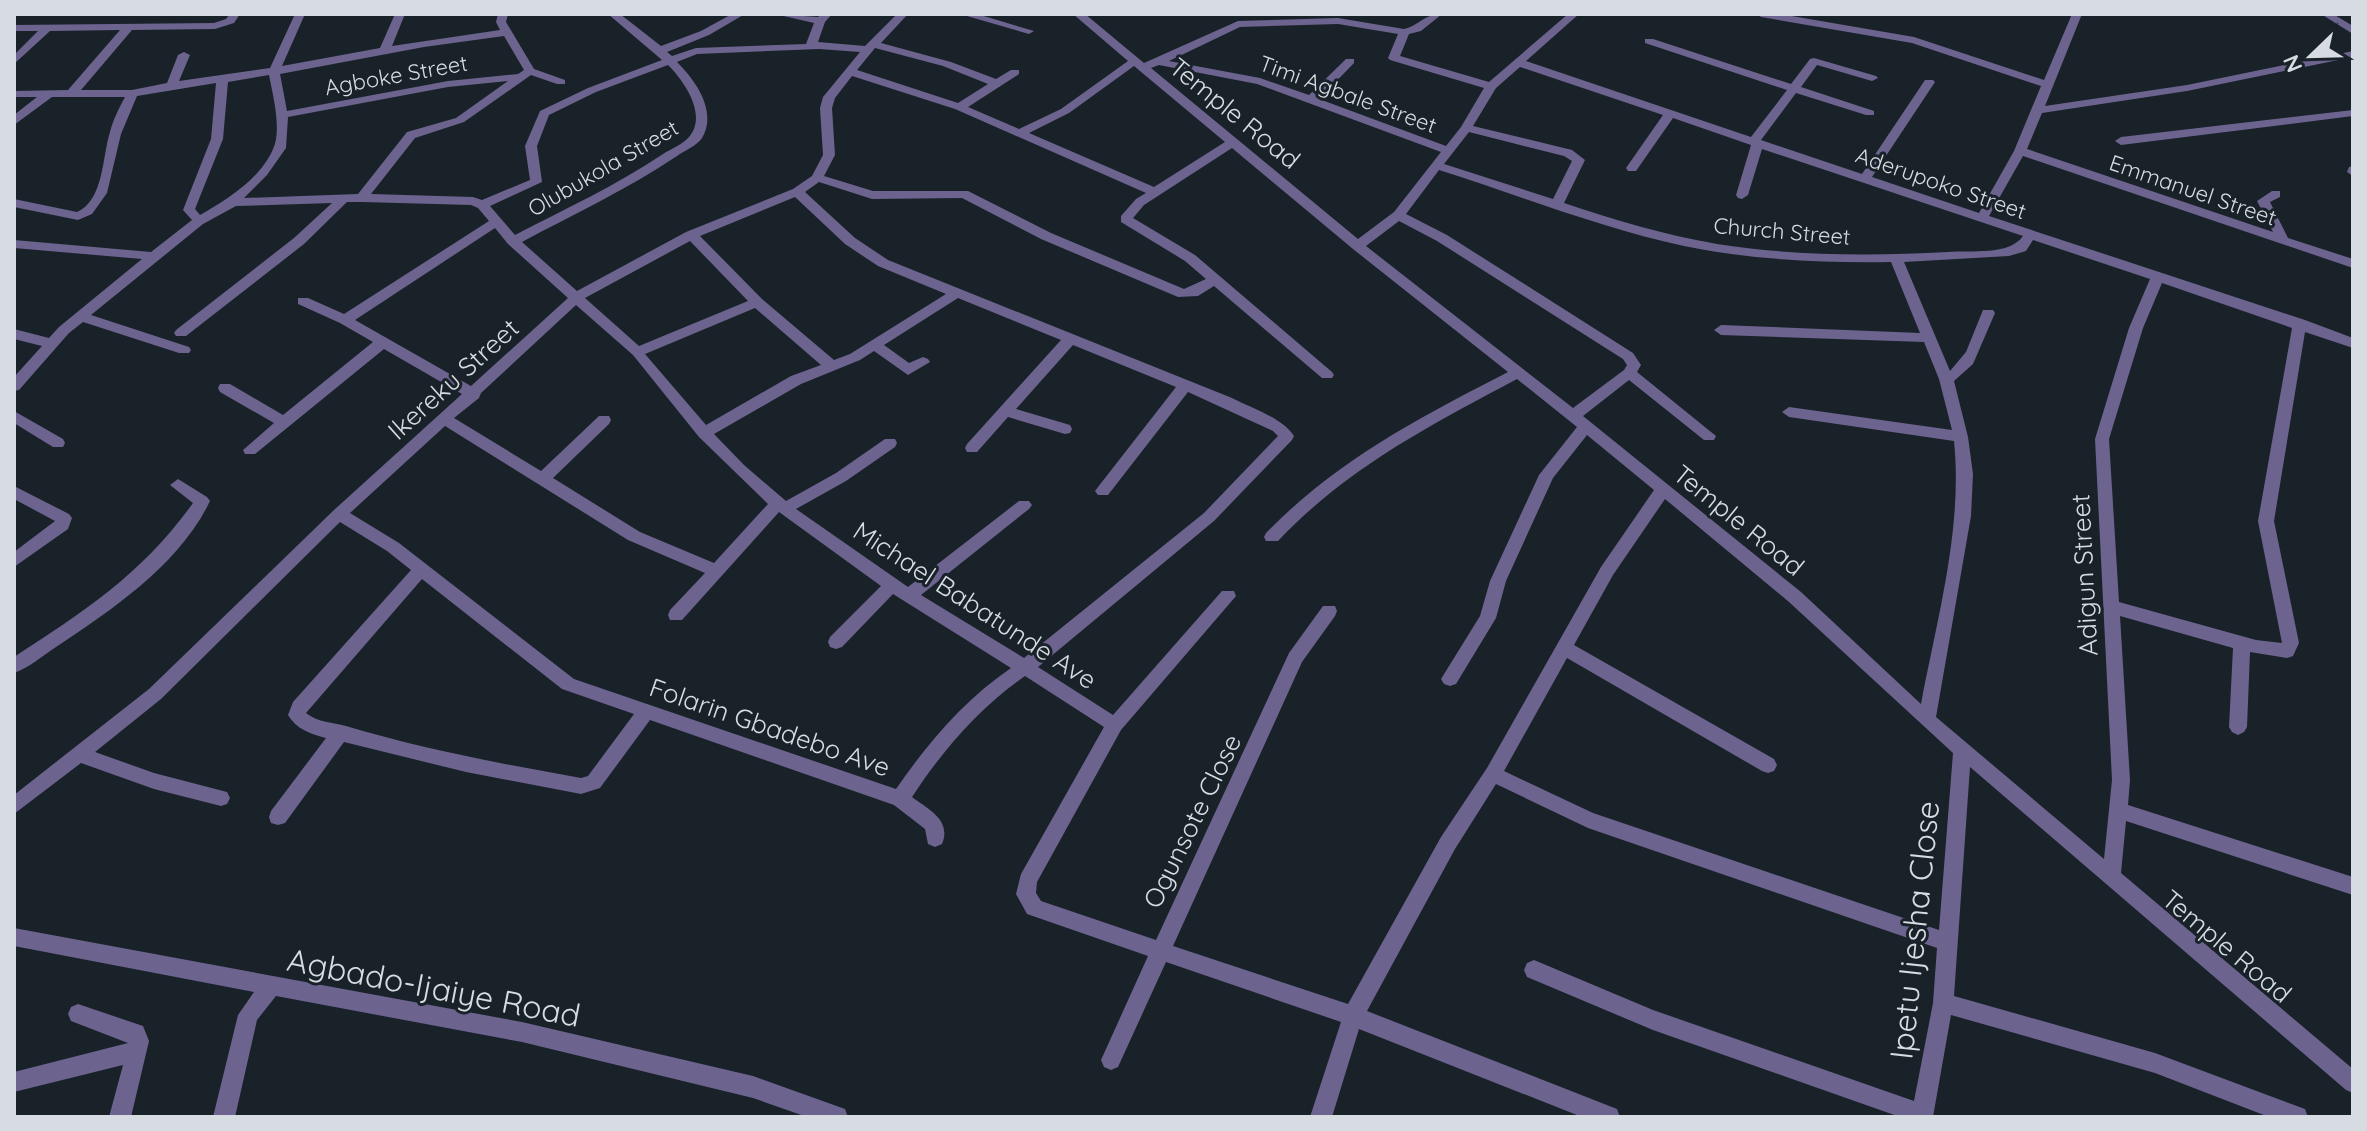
<svg xmlns="http://www.w3.org/2000/svg" width="2367" height="1131" viewBox="0 0 2367 1131" font-family="Quicksand,sans-serif">
<rect width="100%" height="100%" fill="#192229"/>
<g fill="none" stroke-linecap="round" stroke-linejoin="round">
<path fill="#6c638f" fill-rule="evenodd" d="M230 14H240L234 23 215 29 132 30 81 90H132L167 83 178 55 184 52 190 55 179 81 270 68 295 14H305L282 66 380 48 395 14H405L392 46 500 30 496 22 498 14H508L506 22 534 69 565 80V84H557L531 75 464 122 415 138 371 194 473 197 482 200 530 180 525 146 540 111 588 88 662 60 608 14H620L661 46 701 31 732 14H745L709 35 667 52 672 56 696 48 806 44 814 23 775 14 818 17 821 14H832L825 22 818 42 865 46 897 14H908L881 43 951 62 996 79 1011 70H1019V74L968 107 1019 129 1061 109 1128 61 1073 14H1085L1144 63 1238 21 1338 18 1404 29C1420 25 1424 14 1442 14L1421 31 1409 34 1400 56 1489 82 1568 14H1579L1526 61 1751 137 1787 90 1645 43V39H1653L1791 84 1810 59 1814 58 1876 76 1878 78 1872 81 1817 65 1801 87 1874 111V115H1866L1796 93 1761 140 1862 174 1925 80H1933L1935 82 1872 177 1979 213 2014 151 2041 86 1912 43 1761 17 1756 14H1780L1914 37 2044 80 2072 14H2082L2045 106 2187 85 2353 51V57L2187 91 2042 113 2027 149 2273 232 2257 201 2272 191H2280V197L2270 202 2288 238 2353 259V268L2023 156 1989 216 2305 320 2353 338V348L2305 332 2274 521 2299 643 2293 656 2287 658 2250 652 2247 727 2244 732 2238 735 2232 732 2229 727 2233 648 2120 616 2130 780 2128 805 2353 877V895L2126 821 2121 873 2353 1069V1093L2346 1090 1970 767 1954 996 2155 1053 2305 1109 2308 1117H2269L2155 1073 1951 1015 1933 1117H1900L1653 1030 1527 977 1524 970 1527 963 1534 960 1653 1010 1914 1101 1933 1003 1937 948 1588 828 1496 784 1455 849 1367 1011 1617 1109 1620 1117H1582L1359 1029 1332 1117H1310L1341 1022 1166 962 1118 1067 1111 1070 1104 1067 1101 1060 1148 956 1027 914 1016 894 1021 874 1104 727 1025 676C980 707 942 751 912 797 928 809 952 820 942 844L935 847 928 844 925 829 894 805 650 720 600 788 581 794 466 772 344 742 285 823 278 825 271 823 269 817 271 811 326 738C311 734 296 729 288 715L293 702 411 570 387 551 340 522 161 699 95 752 154 773 227 792 230 798 227 804 221 806 154 789 81 763 14 814V795L149 689 334 510 462 394 384 349 255 454H245L243 450 274 423 220 392 218 388 220 384H230L283 415 373 342 340 323 298 304V298H308L344 314 489 221 478 208 471 205 362 202H347L304 244 186 336H176L174 333 176 330 294 238 332 203 236 206 203 224 91 315 189 347 191 350 189 353H179L83 322 69 333 19 390 14 391V377L42 346 14 339V329L49 338 59 327 142 259 14 248V240L151 252 192 220 183 210 211 139 216 83 137 96 121 134 107 193 92 214 78 220 14 207V199L77 212C104 200 102 157 110 132 113 120 119 108 125 97H52L14 125V115L37 97H14V91L68 90 120 30 50 31 14 64V55L38 31H14V25L214 23 226 19ZM1338 24 1398 34 1388 58 1390 60 1484 88 1461 127 1446 146 1319 99 1354 63V59H1346L1309 95 1260 78 1169 61 1240 27ZM504 36 524 70 518 74 448 81 287 111 280 74 424 47ZM875 48 943 66 988 84 958 103 857 70ZM819 49 860 52 823 97 820 108 823 155 812 176 793 189 686 232 577 291 522 242C574 214 628 189 677 156 684 151 698 145 702 138 718 111 695 80 677 62L697 54ZM668 65C684 81 708 115 689 137 683 144 671 149 663 154 617 185 565 209 515 235L490 206 542 182 537 146 549 115 596 92ZM1159 65 1257 84 1441 152 1394 212 1358 239 1151 68ZM1134 66 1225 142 1154 187 1029 133 1069 113ZM1520 67 1663 115 1626 168 1628 171H1636L1673 118 1751 145 1736 195 1738 198 1742 199 1748 195 1762 149 2023 236C2009 256 1971 250 1948 252 1871 256 1793 256 1717 244 1665 235 1614 220 1564 203L1585 160 1572 150 1473 126 1496 88ZM269 75C273 96 282 130 273 149 261 178 227 200 200 215L195 209 223 139 228 82ZM852 76 955 109 1146 193 1136 199 1121 216V222L1185 261 1206 279 1184 289 1051 233 968 191H873L824 176 835 155 832 108 835 98ZM508 81 456 118 407 132 358 194 244 198 267 175 286 148 288 117 448 87ZM1469 132 1564 156 1572 161 1553 199 1444 164ZM1232 148 1353 249 1508 372C1419 418 1337 460 1266 533L1264 537 1266 541H1278C1347 468 1429 426 1517 379L1577 427 1539 475 1490 581 1480 616 1441 679 1444 684 1450 686 1456 684 1496 618 1506 581 1553 478 1587 435 1654 490 1601 567 1487 768 1441 837 1348 1004 1173 946 1302 662 1335 616 1337 611 1335 606H1323L1289 653 1156 940 1041 901 1036 893 1037 882 1121 730 1236 596 1234 591H1222L1113 715 1038 667 1214 521 1292 440 1294 436C1281 417 1253 409 1232 398L888 260 855 238 805 192 819 182 872 199 962 198 1041 239 1178 297 1198 296 1214 286 1322 378H1332L1334 375 1332 372 1195 255 1133 218 1144 205ZM1439 170C1521 196 1600 228 1684 246 1752 260 1822 263 1891 262L1920 333 1721 325 1714 330 1721 335 1924 342 1939 379 1952 430 1789 407 1782 412 1789 417 1954 441C1963 528 1937 619 1921 704L1801 592 1583 416 1629 380 1704 440H1714L1716 436 1637 372 1641 365 1633 353 1447 235 1406 214ZM795 197 845 244 878 266 946 294 850 354 834 360 762 299 700 236ZM1399 221 1437 241 1623 359 1627 365 1624 370 1573 408 1366 246ZM495 228 508 244 568 298 471 386 355 320ZM2033 240 2150 279 2129 328 2095 439 2112 780 2104 859 1936 717 1971 516 1973 474 1968 437 1954 381 1973 364 1995 313 1993 310H1983L1966 352 1950 371 1904 262 2009 256 2026 251ZM690 241 748 301 639 346 585 298ZM2162 283 2292 328 2258 521 2282 643 2256 640 2119 602 2109 439 2143 328ZM958 298 1061 340 967 444 965 448 967 452H977L1008 417 1065 434 1070 433 1072 429 1070 425 1016 409 1073 345 1176 387 1098 487 1095 491 1098 495H1108L1188 392 1273 431 1278 436 1204 513 1024 658 921 595 1029 509 1032 505 1029 501H1019L908 587 796 509 846 481 895 447 897 443 895 439H885L836 473 786 501 744 465 714 434 801 384 860 360 874 351 908 375 930 362 928 359 923 357 909 363 884 345ZM576 305 633 355 699 437 768 504 714 563 640 532 553 478 609 424 611 420 609 416H599L541 471 454 418 479 398 481 393ZM755 308 821 365 791 376 706 425 645 354ZM445 426 628 540 705 573 670 610 668 615 670 620H682L779 512 881 586 830 637 828 642 830 647 836 649 842 647 893 594 1011 668C965 699 927 744 896 789L574 679 399 543 350 513ZM1665 499 1789 602 1953 753 1939 930 1593 813 1504 771 1567 658 1762 771 1768 773 1774 771 1777 765 1774 759 1574 645 1613 575ZM422 579 562 689 634 714 588 776 581 778C502 764 423 749 346 726 332 722 319 723 306 713Z
M960 14H977L1034 31 1029 34Z
M2321 14H2333L2353 26V34Z
M2353 110V116L2121 145 2115 141 2121 137Z
M2353 166V176L2347 172 2349 167Z
M14 411 63 439 65 443 63 447H53L14 423Z
M178 479 207 497 210 501C180 564 112 610 56 647 42 656 29 668 14 673V657C86 610 142 574 193 503L170 485Z
M14 486 69 514 72 518 68 529 14 567V552L55 521 14 499Z
M14 928 522 1022 753 1076 845 1109 848 1117H807L753 1098 522 1042 276 996 257 1020 235 1117H213L238 1015 254 992 14 946Z
M78 1004 143 1026 149 1041 131 1117H109L123 1065 14 1092V1072L128 1043 71 1021 68 1014 71 1007Z"/>
</g>
<g text-anchor="middle" dominant-baseline="central" stroke-width="6" stroke-linejoin="round" paint-order="stroke">
<g font-size="22" fill="#d6dce1" stroke="#192229">
<text transform="translate(396 75) rotate(-10)">Agboke Street</text>
<text transform="translate(1348 94) rotate(20)">Timi Agbale Street</text>
<text transform="translate(603 168) rotate(-30)">Olubukola Street</text>
<text transform="translate(1941 183) rotate(19)">Aderupoko Street</text>
<text transform="translate(2193 190) rotate(19)">Emmanuel Street</text>
<text transform="translate(1782 231) rotate(5)">Church Street</text>
</g>
<g font-size="26" fill="#d6dce1" stroke="#192229">
<text transform="translate(1235 113) rotate(39)">Temple Road</text>
<text transform="translate(453 379) rotate(-42)">Ikereku Street</text>
<text transform="translate(1739 520) rotate(39)">Temple Road</text>
<text transform="translate(2084 575) rotate(-93)">Adigun Street</text>
<text transform="translate(975 605) rotate(33)">Michael Babatunde Ave</text>
<text transform="translate(770 727) rotate(19)">Folarin Gbadebo Ave</text>
<text transform="translate(1192 821) rotate(-64)">Ogunsote Close</text>
<text transform="translate(2227 946) rotate(40)">Temple Road</text>
</g>
<g font-size="32" fill="#d6dce1" stroke="#192229">
<text transform="translate(1914 930) rotate(-84)">Ipetu Ijesha Close</text>
<text transform="translate(434 987) rotate(11)">Agbado-Ijaiye Road</text>
</g>
</g>
<rect width="2367" height="1131" fill="none" stroke="#d6dce1" stroke-width="32"/>
<g transform="translate(2311 56) rotate(247)" stroke="#192229" stroke-width="6" paint-order="stroke">
<path d="M0-6L14 30L0 20L-14 30Z" fill="#d6dce1"/>
<text y="-12" font-size="22" font-weight="bold" text-anchor="middle" fill="#d6dce1">N</text>
</g>
</svg>
